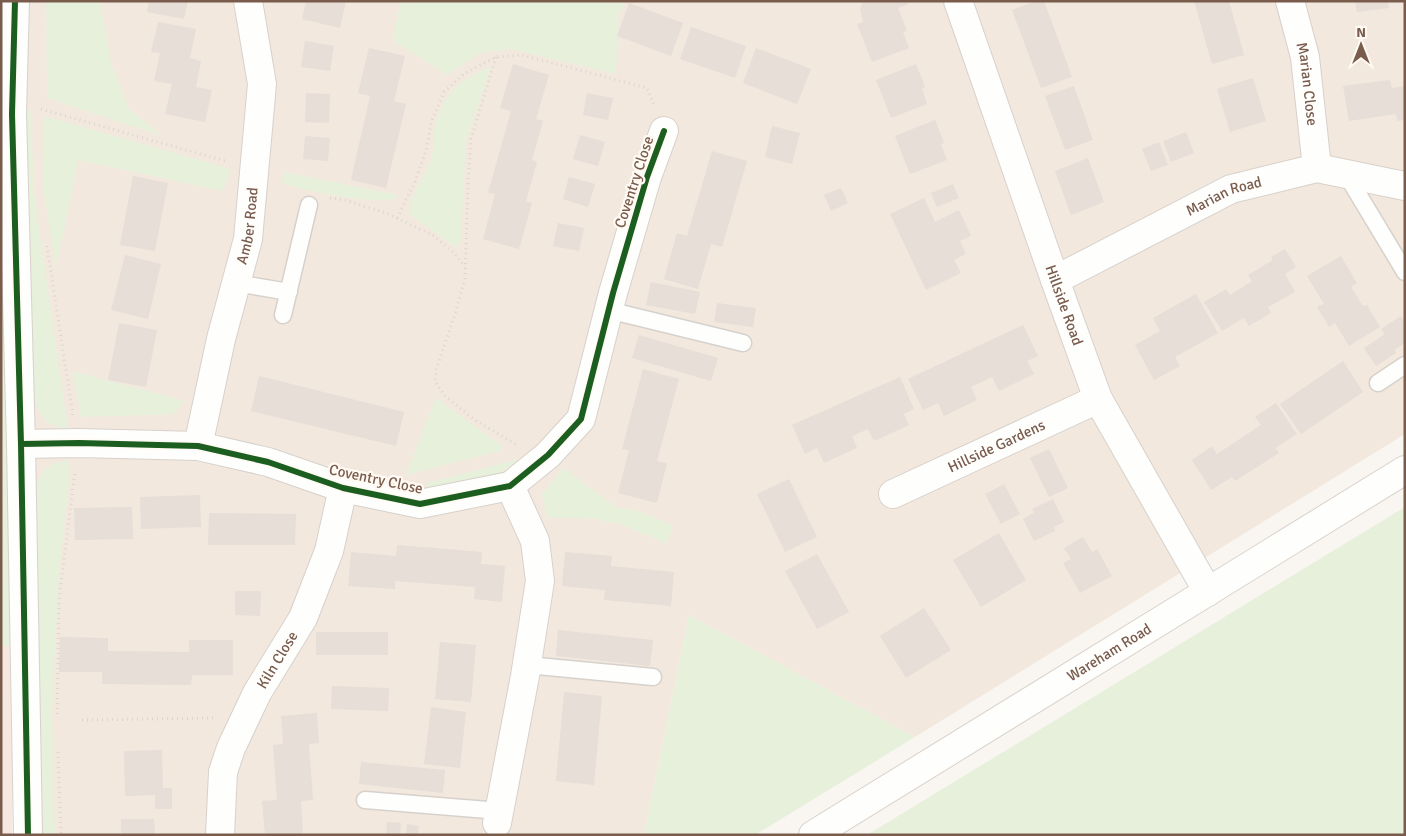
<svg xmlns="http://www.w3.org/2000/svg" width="1406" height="836" viewBox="0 0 1406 836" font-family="Signika,sans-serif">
<rect width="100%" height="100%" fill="#f9f5f0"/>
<path fill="#f2e8de" d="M1 1H1405V434L915 737 689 615 644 835H42L40 754 1 233Z"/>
<path fill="#f6e8e1" d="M1 646H13L12 835H1Z"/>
<path fill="#e7f0db" d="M46 1H100L111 63 129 109 162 136 47 98Z
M401 1H626L618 15 616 74 511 49 480 53 447 75 392 40Z
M491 66 466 143 461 235 460 246 455 247 413 217 409 213C411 199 415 189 422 177 425 172 429 166 431 160 435 148 432 134 436 122 445 90 463 79 491 66Z
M21 108 31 111 34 193 68 429C43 425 40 416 33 394Z
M44 116 231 169 223 191 78 160 56 270 44 191Z
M284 172 398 195 396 199C362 203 315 193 282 183Z
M1 233 13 646H1Z
M72 371 185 401 173 414 81 417Z
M436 398 501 445 502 450 406 475Z
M68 459 70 475 59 573 52 711 55 835H44L34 491C42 469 46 466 68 459Z
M518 459V463L485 480 430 488 424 484Z
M563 468 617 508 640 511 673 526 667 544 623 525 596 519 547 517 542 494Z
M1405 507V835H867Z
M689 615 915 737 755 835H644Z"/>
<path fill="#e6ded7" d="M149 1H188L184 19 147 12Z
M306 1H346L340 28 302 19Z
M863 1H907L908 4 898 8 907 31 903 32 909 48 872 62 857 24 863 22 860 9Z
M1036 1H1044L1072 77 1041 88 1012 10Z
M1194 1H1229L1244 55 1212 64Z
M1355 1H1388L1389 8 1357 12Z
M629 3 683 23 671 56 617 36Z
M158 22 196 29 190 58 201 61 196 87 212 90 205 122 165 114 172 84 154 81 160 53 151 52Z
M691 27 746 46 735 78 680 59Z
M305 41 334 46 330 71 301 67Z
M369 48 405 56 394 101 406 104 386 188 351 180 370 96 358 93Z
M756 48 811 69 797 104 743 83Z
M513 64 549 75 536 119 543 121 532 160 537 162 526 201 532 203 519 249 483 239 495 194 488 193 511 111 500 108Z
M916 64 925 87 922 89 927 104 891 118 876 80Z
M1253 78 1266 121 1230 132 1217 89Z
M1390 80 1392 88 1405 86V120L1397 121 1396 114 1349 121 1343 86Z
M1074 86 1093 140 1065 150 1045 96Z
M306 93 330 94 329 123 305 122Z
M587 93 613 98 608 120 583 115Z
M935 120 944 143 941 144 947 160 910 174 895 136Z
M772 126 800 133 792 164 765 157Z
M1186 132 1194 153 1171 162 1163 141Z
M580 135 605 142 598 166 573 159Z
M305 136 330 138 328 161 303 159Z
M1159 142 1168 165 1151 171 1142 149Z
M712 151 747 161 722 247 711 244 698 289 664 279 677 233 687 236Z
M1088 158 1104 202 1071 215 1055 171Z
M133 176 168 183 155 251 120 245Z
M569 177 595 184 588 207 563 199Z
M953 184 959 198 937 207 931 193Z
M841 188 848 203 831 211 824 195Z
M924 198 935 222 959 210 971 236 960 241 966 254 954 260 961 273 926 290 890 214Z
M558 223 584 228 579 251 553 246Z
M1285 249 1296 267 1285 274 1295 292 1268 307 1271 313 1249 326 1244 318 1222 331 1204 302 1226 289 1230 295 1252 281 1248 275 1273 260 1271 257Z
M125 255 161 264 148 319 111 310Z
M1341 256 1357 283 1351 287 1363 306 1367 305 1380 327 1349 346 1335 323 1329 327 1317 307 1324 304 1307 276Z
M651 282 700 292 695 314 646 305Z
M1196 294 1218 333 1175 357 1180 366 1154 380 1135 345 1160 331 1153 318Z
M717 303 756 308 753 327 714 322Z
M1401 316 1405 323V343L1395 350 1396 353 1376 366 1364 348 1385 334 1381 329Z
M119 323 157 330 146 387 108 380Z
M1023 325 1038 356 1027 361 1034 374 999 391 992 377 971 387 977 400 944 416 938 403 923 410 908 379Z
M639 335 718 358 711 381 632 358Z
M1343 361 1363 392 1301 434 1280 404Z
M643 369 679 379 657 461 667 463 657 503 618 493 629 450 622 449Z
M259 376 404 412 396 446 251 411Z
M900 377 914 409 904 414 909 425 874 441 868 429 852 436 857 448 824 463 817 448 805 454 792 425Z
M1276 403 1297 434 1275 448 1279 453 1235 481 1232 477 1211 490 1192 460 1212 446 1217 454 1261 425 1255 417Z
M1049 449 1068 488 1049 497 1030 458Z
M789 479 817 537 785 552 757 494Z
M1004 484 1020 514 1001 524 985 494Z
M200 495 201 527 141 529 140 497Z
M1053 499 1064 522 1054 527 1055 531 1034 541 1023 519 1034 513 1032 509Z
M132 507 133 539 75 540 74 508Z
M209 513 296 514 295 545H208Z
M999 533 1026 580 981 607 953 560Z
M1083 537 1092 552 1097 549 1112 576 1080 593 1063 563 1071 559 1064 548Z
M397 545 482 552 481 564 505 566 502 602 474 599 475 587 395 581V589L348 586 351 552 396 556Z
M565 552 612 556 611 566 674 572 671 606 604 600 605 590 562 586Z
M817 554 849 612 817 629 785 571Z
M235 591H261L260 616 235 615Z
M924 608 951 650 906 678 880 636Z
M558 630 653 640 650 666 556 656Z
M316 632H388V655H316Z
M60 637 108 638V651L189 652V640H233V675H192L191 685 102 684V672H59Z
M440 642 476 645 471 702 435 699Z
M332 686 389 688 388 711 331 709Z
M564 692 602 696 594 785 556 781Z
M431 707 466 712 460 768 424 764Z
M317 713 319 743 309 744 313 800 301 801 303 835H265L262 801 277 800 273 745 283 744 281 716Z
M162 750 163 788H172V809H155V795L125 796 124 751Z
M361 762 445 770 443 793 359 784Z
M121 819H154L155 835H121Z
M387 822 401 823 400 835H386Z
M407 824 419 826 418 835H406Z"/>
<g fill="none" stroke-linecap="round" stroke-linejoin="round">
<g stroke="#d7d1cb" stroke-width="19">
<path id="lane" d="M1346 174 1405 272
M236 283 289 292
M608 310 743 343
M283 315 309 205
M1378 383 1405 365
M527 665 653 677
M365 800 500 811"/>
</g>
<g stroke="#d7d1cb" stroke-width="30">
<g id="street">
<path d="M15 1 12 114 21 444 28 835"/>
<path id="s1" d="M958 1 1055 280 1098 399 1208 592"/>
<path id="s2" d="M1290 1 1305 57 1317 168"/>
<path id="s3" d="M1055 280 1231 189 1317 168 1405 186"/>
<path d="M21 444 79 443 198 446 268 462 343 488 420 504 510 486 548 455 581 419 613 293 647 177 664 131"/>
<path id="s4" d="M198 446 221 339 248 239 262 84 248 1"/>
<path id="s5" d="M893 494 1098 399"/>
<path d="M497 823 525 676 540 581 535 541 510 486"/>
<path id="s6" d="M220 835 223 772 231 748 257 693 303 618 329 551 343 488"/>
</g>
</g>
<g stroke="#d9d2cb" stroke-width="30">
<g id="secondary">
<path id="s7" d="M813 835 1405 470"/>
</g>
</g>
<path stroke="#dcd5d0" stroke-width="3" stroke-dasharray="1 4" stroke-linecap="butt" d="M496 57 471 139 468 183 465 279 454 317 436 370 435 382 445 396 475 420 517 445
M41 109 225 161
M330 198 345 200 386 213 434 236 454 253 465 267
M397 218 415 182 426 151 431 123 444 92 465 73 496 57 522 55 647 88 654 105
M47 246 73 415
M57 714 59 600 75 471
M82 720 214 718
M58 752 61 835"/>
<use href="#lane" stroke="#fefefd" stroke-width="16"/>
<use href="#street" stroke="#fefefd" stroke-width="28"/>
<use href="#secondary" stroke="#fefefd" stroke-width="28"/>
<g stroke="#fffaf3" stroke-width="9">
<path id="cycleway" d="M15 1 12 114 21 444 28 835
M21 444 79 443 198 446 268 462 343 488 420 504 510 486 548 455 581 419 613 293 647 177 664 131"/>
</g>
<use href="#cycleway" stroke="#1b5e20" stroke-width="6"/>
</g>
<g text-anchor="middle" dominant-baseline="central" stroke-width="4.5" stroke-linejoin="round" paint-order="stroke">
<g font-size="15" fill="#7a5c4d" stroke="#fffaf3">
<text stroke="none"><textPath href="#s2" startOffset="85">Marian Close</textPath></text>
<text transform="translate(634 182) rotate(-72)">Coventry Close</text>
<text stroke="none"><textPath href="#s3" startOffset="189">Marian Road</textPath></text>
<text stroke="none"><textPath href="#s4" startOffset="226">Amber Road</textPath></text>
<text stroke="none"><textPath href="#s1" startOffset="322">Hillside Road</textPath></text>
<text stroke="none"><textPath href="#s5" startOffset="114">Hillside Gardens</textPath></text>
<text transform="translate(376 479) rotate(12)">Coventry Close</text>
<text stroke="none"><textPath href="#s7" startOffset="348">Wareham Road</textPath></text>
<text stroke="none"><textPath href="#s6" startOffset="188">Kiln Close</textPath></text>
</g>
</g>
<rect width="1406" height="836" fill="none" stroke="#7a5c4d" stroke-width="5"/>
<g transform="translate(1361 45)" stroke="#fffaf3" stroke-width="4" paint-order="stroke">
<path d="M0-4L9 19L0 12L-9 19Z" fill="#7a5c4d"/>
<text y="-8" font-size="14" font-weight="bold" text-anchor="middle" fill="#7a5c4d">N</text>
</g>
</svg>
